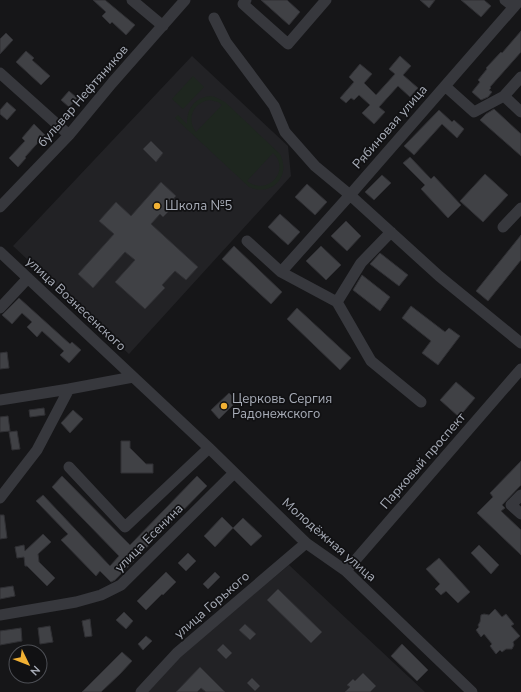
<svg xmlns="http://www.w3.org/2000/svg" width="521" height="692" viewBox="0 0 521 692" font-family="'Nunito Sans',sans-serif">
<rect width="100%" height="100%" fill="#161618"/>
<path fill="#222225" d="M192 56 288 146 291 176 129 354 13 246Z
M289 565 425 692H148L193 643 218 624Z"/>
<path fill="#1e261f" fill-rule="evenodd" d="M193 76 204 87 183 109 172 99Z
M210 96 215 97 225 102 280 154C291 176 273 197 249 187L175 118 178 115 187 124C187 109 194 98 210 96ZM210 100 218 102 222 105 196 132C186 119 193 102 210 100ZM273 153C291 170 268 197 247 181Z"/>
<path fill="#404145" stroke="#303034" d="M93 0H105L135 25 126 35 112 22 110 24 102 16 106 12Z
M261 0H287L300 12 289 25Z
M420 0H435L429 8Z
M461 0H484L491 6 481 17Z
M521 31V52L490 87 491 88 489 90 492 92 488 97 481 100 472 92 480 82 478 80 487 69 486 68 501 52 502 53Z
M6 33 13 40 0 54V39Z
M26 51 34 58 32 60 50 76 41 85 16 62Z
M400 56 411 66 403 75 418 88 410 97 398 86 379 107 385 112 374 124 362 113 370 105 359 95 354 100 351 98 346 103 340 98 354 82 349 77 360 64 372 74 364 83 376 95 395 74 389 69Z
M69 91 77 98 69 107 61 100Z
M7 102 16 110 7 120 0 114V110Z
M494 109 521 134V156L480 120 486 114Z
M439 110 452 122 454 120 464 129 457 138 442 124 414 155 404 146Z
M34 124 45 135 25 157 26 158 18 167 9 158 25 141 22 138Z
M151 141 163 153 156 162 143 149Z
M410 157 431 179 434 176 461 205 448 218 421 189 425 185 403 163Z
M485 174 508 195 483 222 460 201Z
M382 175 391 183 374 200 365 192Z
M161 182 176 196 166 207 170 210 163 217 160 214 151 224 198 267 186 280 175 271 162 285 165 288 145 309 115 282 135 260 125 252 93 288 78 274 114 234 99 221 116 202 131 216Z
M307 184 327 202 315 215 295 197Z
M280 214 300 232 288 245 268 227Z
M346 221 361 236 347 251 331 236Z
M521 235V260L488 301 476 291Z
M234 246 282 292 271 304 222 259Z
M321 246 341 265 326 280 306 261Z
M380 253 408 275 399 286 370 264Z
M362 275 390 297 380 311 353 290Z
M19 298 70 344 72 342 81 350 69 363 60 355 64 351 42 331 37 337 27 327 32 322 22 313 12 324 2 315Z
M411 306 445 332 449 328 460 336 438 365 422 353 431 341 402 318Z
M297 308 351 358 340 370 287 319Z
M7 352 9 368 0 369V353Z
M456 382 475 398 459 417 440 400Z
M229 393 237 401 219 419 211 410Z
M44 408 45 415 30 417 29 410Z
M73 410 83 419 70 433 61 423Z
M8 416 10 431 0 432V417Z
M17 431 20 449 12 450 9 432Z
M121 441H130V448L146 464H153V473H121Z
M521 461V485L502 505 505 508 501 511 521 530V555L477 513 493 497 490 493Z
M62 476 130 545 197 476 207 486 115 580 111 582 100 571 96 576 61 540 68 534 36 501 43 495 110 566 119 556 52 487Z
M0 515H4L7 538 0 539Z
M222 517 233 528 215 547 204 536Z
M243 518 262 536 251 546 233 528Z
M43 534 51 542 38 554 39 562 55 578 47 586 27 566H25L24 557 17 558 15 547 24 545 25 551Z
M479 545 499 565 491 574 471 553Z
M188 553 196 561 186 571 178 563Z
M439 558 470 592 458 603 446 591 441 595 435 589 440 584 426 569Z
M166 572 176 582 163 595 162 594 146 610 137 601Z
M215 572 220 577 208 589 203 584Z
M13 586 15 596 0 599V588Z
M278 589 322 632 311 643 267 600Z
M495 609 502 617 506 614 514 624 511 626 520 636 513 642 514 645 512 649H506L502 652 500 650 496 654 490 646 492 644 484 634 481 637 476 630 479 627 478 625 480 622 481 615 484 614 489 615Z
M124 612 133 621 126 629 116 620Z
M90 619 92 636 85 637 82 621Z
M245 624 256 634 250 640 239 630Z
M50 626 53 642 40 644 38 628Z
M21 628 22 641 0 645V631Z
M146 636 152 641 143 650 138 644Z
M223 644 232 653 226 659 217 650Z
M402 644 428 670 417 681 391 656Z
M122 652 132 661 120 674 101 692H82Z
M200 667 225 692H206L201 688 197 692H176Z
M363 673 376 686 370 692H345L350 687 347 685 353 679 355 681Z
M252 678 260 686 255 691 247 683Z"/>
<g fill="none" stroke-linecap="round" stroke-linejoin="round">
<path stroke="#37383d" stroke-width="11" d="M132 0 163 26
M246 0 243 4 288 44 326 0
M505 0 514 7
M214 18 226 42 274 106 285 132 315 166 350 195 439 276 521 343
M0 73 69 135
M521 77 504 96 521 112
M445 86 474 112 504 96
M0 207 69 135 112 83 185 0
M503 227 521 208
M247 241 281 272 337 302 371 361 421 402
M0 252 209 448 306 543 346 571 472 692
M281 272 350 195 520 0
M337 302 361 263 391 232
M0 308 28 278
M0 400 69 389
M69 467 125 527 209 448
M521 495 511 505 521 514
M0 498 37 450 69 389 133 377
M346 571 521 369
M0 615 76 602 101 595 121 585 234 473
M141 692 177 653 306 543"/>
</g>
<g fill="#f2b134" stroke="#111113" stroke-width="1.5">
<circle cx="157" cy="206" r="4"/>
<circle cx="224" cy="406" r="4"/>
</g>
<g text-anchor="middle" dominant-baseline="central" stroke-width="3.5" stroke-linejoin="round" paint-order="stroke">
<g font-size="13" fill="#a8adb8" stroke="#111113">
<text transform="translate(83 96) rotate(-49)">бульвар Нефтяников</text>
<text transform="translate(390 127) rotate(-49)">Рябиновая улица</text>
<text transform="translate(76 304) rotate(43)">улица Вознесенского</text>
<text transform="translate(423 461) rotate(-49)">Парковый проспект</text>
<text transform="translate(149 538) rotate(-45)">улица Есенина</text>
<text transform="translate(329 540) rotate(41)">Молодёжная улица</text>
<text transform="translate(212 605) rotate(-41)">улица Горького</text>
</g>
<g font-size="13" fill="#a8adb8" stroke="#111113" text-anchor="start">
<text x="165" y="206">Школа №5</text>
<text x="232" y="399">Церковь Сергия<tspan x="232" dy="15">Радонежского</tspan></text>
</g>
</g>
<g transform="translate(28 664) rotate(133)"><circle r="19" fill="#111113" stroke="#4d4f55"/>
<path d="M0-3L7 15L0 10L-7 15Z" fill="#f2b134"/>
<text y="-6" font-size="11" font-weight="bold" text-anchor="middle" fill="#a8adb8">N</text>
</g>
</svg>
